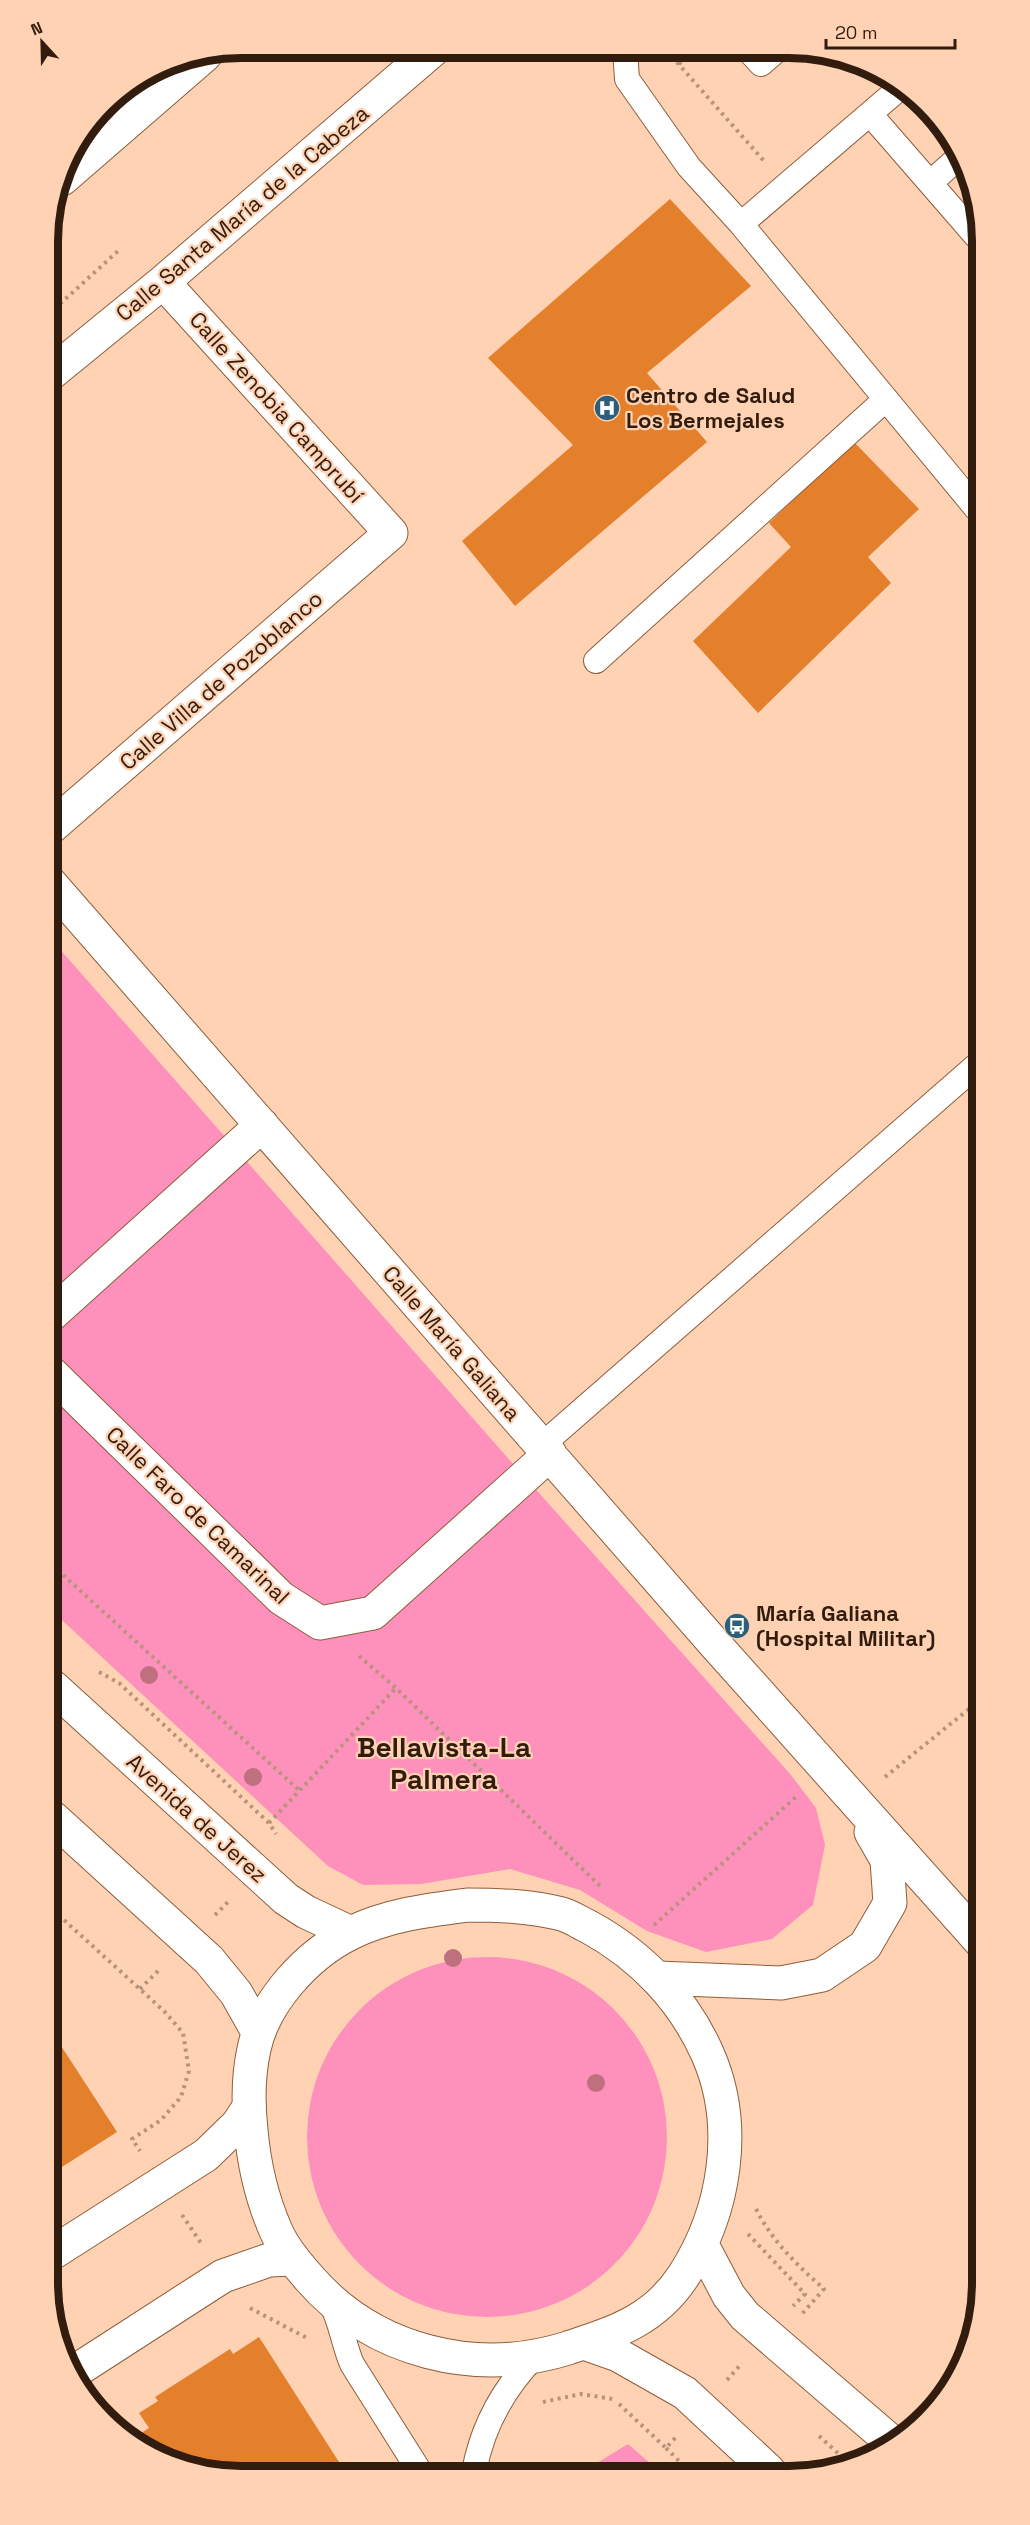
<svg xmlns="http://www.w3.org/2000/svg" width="1030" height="2525" viewBox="0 0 1030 2525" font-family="'Space Grotesk',sans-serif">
<rect width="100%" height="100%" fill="#ffd2b4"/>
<path fill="#fe90bc" d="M50 938 514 1465 791 1775 816 1808 825 1845 813 1905 772 1939 706 1952 647 1931 580 1890 510 1869 421 1884 363 1885 328 1866 52 1611Z
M307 2137a180 180 0 1 1 360 0a180 180 0 1 1-360 0Z
M628 2444 659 2471 582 2472Z"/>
<path fill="#e47f2c" d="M670 199 751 286 647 373 707 442 515 606 462 541 573 445 488 358Z
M854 442 919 509 868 557 891 583 758 713 693 641 791 547 769 523Z
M54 2035 117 2132 54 2172Z
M259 2337 346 2473H204L133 2438 149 2428 139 2413 158 2401 155 2397 230 2349 233 2354Z"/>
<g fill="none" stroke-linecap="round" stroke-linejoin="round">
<g stroke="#8e5d3a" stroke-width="26">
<path id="lane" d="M625 50 627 79 689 167 741 224
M749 51 761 64 776 51
M901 87 741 224 976 508
M870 114 930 183 957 159
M930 183 976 236
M596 661 886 399
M542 1445 978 1064
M330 2301C341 2321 343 2343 352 2364L420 2472
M474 2472C482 2427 503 2389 535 2356"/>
</g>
<g stroke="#8e5d3a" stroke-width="35">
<path id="street" d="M62 179 205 55
M49 375 163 282 434 49
M50 828 391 533 163 282
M50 883 713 1642 981 1942
M52 1314 262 1125
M52 1374 281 1598 320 1623 373 1613 550 1454
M658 1978 781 1983 822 1975 865 1946 890 1903 887 1860 871 1832"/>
</g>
<g stroke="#8e5d3a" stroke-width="35">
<path id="secondary" d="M54 2252 206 2155 238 2124 249 2107
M71 2374 223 2276 269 2260 293 2259"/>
</g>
<g stroke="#8e5d3a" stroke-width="35">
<path id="primary" d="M53 1687 286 1899 306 1912 351 1933
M53 1818 209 1960 236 1993 258 2032
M467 1905C499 1905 530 1906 562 1914 572 1917 580 1923 589 1927 642 1956 684 2000 708 2055 739 2126 725 2211 684 2275 655 2320 616 2332 568 2348 476 2377 374 2352 310 2279 297 2264 284 2249 276 2231 262 2199 254 2165 251 2130 248 2103 248 2076 254 2049 264 2001 308 1954 351 1933 387 1915 428 1910 467 1905Z
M702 2245 729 2296 745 2316 895 2445
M584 2343 618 2355 685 2393 769 2471"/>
</g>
<path stroke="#b7937a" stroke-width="4" stroke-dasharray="3 4.5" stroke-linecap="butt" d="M667 51 764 161
M679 64 694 51
M49 314 118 251
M52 1565 300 1791
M53 1640 62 1649
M359 1656 396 1688 601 1887
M99 1672 119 1683 269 1823 276 1834
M885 1777 980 1700
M269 1823 396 1688
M53 1910 164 2011 183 2033 189 2071 181 2097 161 2120 132 2139 140 2151
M215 1915 229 1901
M654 1925 798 1795
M140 1989 161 1968
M756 2209C772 2241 797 2265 824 2289L802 2314
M182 2215 201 2243
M748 2234 805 2294 793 2306
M250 2308 307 2338
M727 2380 742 2363
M543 2402 581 2394 613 2399
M619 2404 666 2448 676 2437
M819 2436 851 2465
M666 2448 689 2471"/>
<use href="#lane" stroke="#fff" stroke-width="24"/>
<use href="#street" stroke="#fff" stroke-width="33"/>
<use href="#secondary" stroke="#fff" stroke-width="33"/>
<use href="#primary" stroke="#fff" stroke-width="33"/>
</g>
<g fill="#be707f">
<circle cx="149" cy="1675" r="9"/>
<circle cx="253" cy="1777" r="9"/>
<circle cx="453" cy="1958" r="9"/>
<circle cx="596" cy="2083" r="9"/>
</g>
<defs>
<g id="hospital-disc" transform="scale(1.35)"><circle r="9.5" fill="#2b5f7b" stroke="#ffd2b4"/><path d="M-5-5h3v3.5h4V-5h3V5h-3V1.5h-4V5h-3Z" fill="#fff"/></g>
<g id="bus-disc" transform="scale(1.35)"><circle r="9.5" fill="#2b5f7b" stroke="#ffd2b4"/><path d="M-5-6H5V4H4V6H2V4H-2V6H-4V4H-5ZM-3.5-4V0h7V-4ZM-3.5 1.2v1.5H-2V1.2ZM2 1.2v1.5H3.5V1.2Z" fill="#fff"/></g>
</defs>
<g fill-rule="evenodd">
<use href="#hospital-disc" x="607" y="408"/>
<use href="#bus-disc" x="737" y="1626"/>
</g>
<g text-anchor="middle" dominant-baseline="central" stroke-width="4.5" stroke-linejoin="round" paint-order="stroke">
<g font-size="22" fill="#311c0e" stroke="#ffd2b4">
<text transform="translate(242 213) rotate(-40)">Calle Santa María de la Cabeza</text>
<text transform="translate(277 407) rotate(48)">Calle Zenobia Camprubí</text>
<text transform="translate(221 680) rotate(-41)">Calle Villa de Pozoblanco</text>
<text transform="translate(452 1343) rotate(49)">Calle María Galiana</text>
<text transform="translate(198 1515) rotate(44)">Calle Faro de Camarinal</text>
<text transform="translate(197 1818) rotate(42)">Avenida de Jerez</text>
</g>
<g font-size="22" font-weight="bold" fill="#311c0e" stroke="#ffd2b4" text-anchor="start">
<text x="626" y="395">Centro de Salud<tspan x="626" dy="25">Los Bermejales</tspan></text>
<text x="756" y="1613">María Galiana<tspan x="756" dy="25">(Hospital Militar)</tspan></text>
</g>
<g font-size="28" font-weight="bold" fill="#311c0e" stroke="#ffd2b4">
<text x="444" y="1747">Bellavista-La<tspan x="444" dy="32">Palmera</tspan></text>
</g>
</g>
<path d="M0 0H1030V2525H0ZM241 58H789A183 183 0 0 1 972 241V2283A183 183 0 0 1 789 2466H241A183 183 0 0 1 58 2283V241A183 183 0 0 1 241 58Z" fill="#ffd2b4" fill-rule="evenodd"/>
<path fill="none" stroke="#311c0e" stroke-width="8" d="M241 58H789A183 183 0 0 1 972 241V2283A183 183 0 0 1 789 2466H241A183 183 0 0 1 58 2283V241A183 183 0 0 1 241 58Z"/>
<g transform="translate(42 42) rotate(338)" stroke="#ffd2b4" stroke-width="4.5" paint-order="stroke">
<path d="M0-4.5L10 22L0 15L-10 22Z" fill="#311c0e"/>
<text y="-9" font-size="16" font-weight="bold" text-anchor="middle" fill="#311c0e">N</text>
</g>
<path d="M826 39v9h129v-9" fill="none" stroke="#311c0e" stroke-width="3"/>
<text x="835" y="39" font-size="18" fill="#311c0e" stroke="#ffd2b4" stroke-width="4.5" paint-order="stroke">20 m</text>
</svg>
